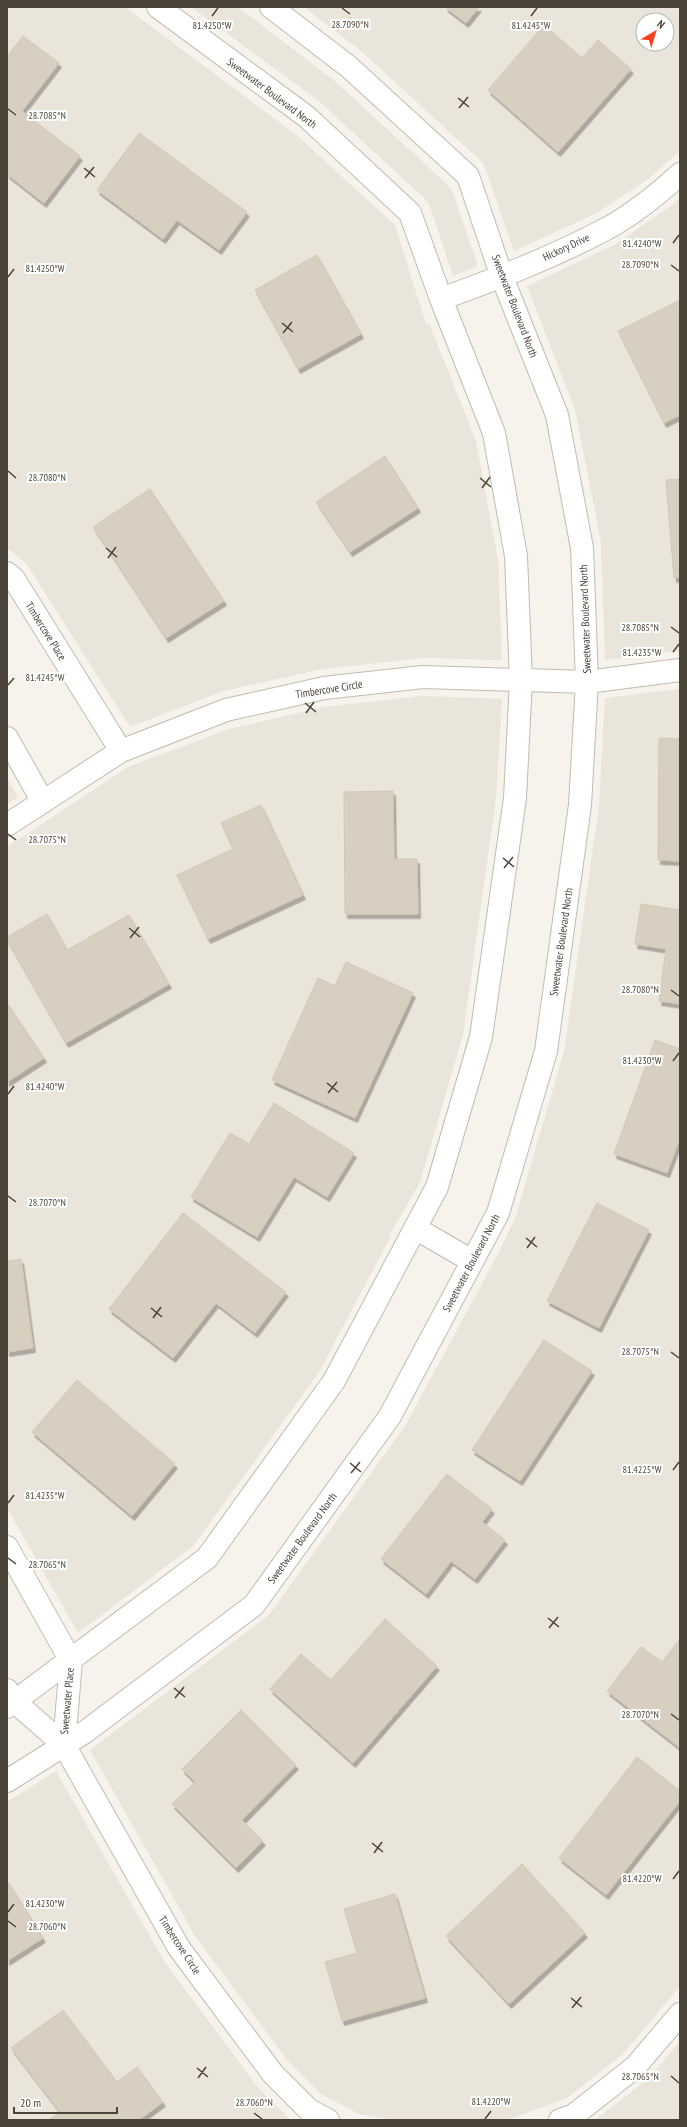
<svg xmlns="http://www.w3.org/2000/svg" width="687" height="2127" viewBox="0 0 687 2127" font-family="'PT Sans Narrow',sans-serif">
<defs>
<filter id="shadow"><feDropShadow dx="2.5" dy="4.5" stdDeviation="0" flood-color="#0004"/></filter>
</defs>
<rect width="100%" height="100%" fill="#f6f3ec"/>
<path fill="#eae5da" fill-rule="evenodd" d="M7 7H125L294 133 395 225 426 324 429 323 476 441 498 560 502 660 424 658 322 669 224 691 130 727 26 563 7 548Z
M191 7H238L336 82 451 188 478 266 453 276 429 204 424 198 319 101Z
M304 7H680V151L647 180 597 213 514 251 485 168 481 161 361 51ZM643 20H667V44H643Z
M680 198V651L605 660 601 542 575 410 527 286 614 245 668 208Z
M680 689V1986L623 2054 567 2098 510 2119 501 2120H393L359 2114 321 2094 287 2060 195 1936 90 1750 269 1615 405 1426 498 1254 516 1216 564 1051 599 805 605 698Z
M422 696 502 699 496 798 463 1035 420 1182 389 1236H391L319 1372 194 1545 78 1633 7 1508V847L128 767 229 729 324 707Z
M7 778 18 797 7 804Z
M56 1771 164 1961 259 2089 291 2120H7V1802Z
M680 2041V2120H595L648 2079Z"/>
<path fill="#d8cfc1" stroke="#d3c7b4" filter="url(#shadow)" d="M445 7H479L466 23Z
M544 25 582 58 598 40 631 69 558 152 488 90Z
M23 36 59 63 22 111 80 156 44 203 7 174V57Z
M139 133 247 212 219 250 177 220 163 239 97 190Z
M317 255 361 334 298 369 255 290Z
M680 300V415L664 423 618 331Z
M385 456 418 508 350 552 316 502Z
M680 479V577L674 578 666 480Z
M150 489 224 601 166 638 93 527Z
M659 738 680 739V861L658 860Z
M393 791 394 859H417L418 914H345L344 792Z
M261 805 303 895 208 939 177 875 233 849 221 823Z
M641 904 680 910V1004L659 1001 666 949 635 944Z
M47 914 67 950 129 915 169 984 66 1043 7 940V937Z
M346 962 413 993 355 1118 272 1080 318 978 335 986Z
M7 1003 44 1058 7 1082Z
M655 1040 680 1049V1138L667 1173 614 1154Z
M274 1103 354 1153 327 1197 294 1177 257 1237 191 1197 230 1133 249 1144Z
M597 1203 649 1230 599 1328 547 1301Z
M183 1213 286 1292 255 1333 216 1303 173 1358 109 1309Z
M21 1259 33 1348 7 1352V1261Z
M544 1340 592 1371 520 1481 472 1450Z
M77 1380 175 1464 132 1516 32 1432Z
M447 1474 492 1509 482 1522 505 1540 475 1579 451 1561 426 1594 381 1559Z
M385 1619 437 1666 353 1763 270 1689 301 1654 331 1680Z
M680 1639V1748L607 1691 641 1647 662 1662Z
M241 1710 296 1765 242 1820 263 1841 236 1868 172 1804 195 1782 182 1769Z
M637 1757 680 1791V1801L606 1895 559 1858Z
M522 1864 585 1933 509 2004 446 1936Z
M9 1883 43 1938 7 1961V1884Z
M395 1894 425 1998 342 2021 325 1962 357 1953 344 1909Z
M63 2010 117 2082 137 2067 163 2102 139 2120H49L60 2112 11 2048Z"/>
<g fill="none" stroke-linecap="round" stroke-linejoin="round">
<g stroke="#c2bbae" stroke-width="24">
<path id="street" d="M441 299C496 279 551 258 604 230 631 216 657 195 680 174
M7 573 14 579 121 751
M7 738 43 802
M7 825 121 751 226 710 324 688 423 677 587 682 680 670
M415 1228 472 1261
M7 1547 71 1661 64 1745
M7 1690 15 1702 64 1745 179 1948 273 2074 309 2110 328 2120
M7 1707 207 1558 334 1381 437 1187 481 1037 515 798 521 680 516 556 494 433 441 299 410 213 307 117 158 7
M7 1781 85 1732 254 1605 390 1416 498 1213 546 1051 580 805 587 682 582 548 557 415 502 277 468 176 349 67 271 7
M560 2120 574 2115 635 2067 680 2014"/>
</g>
<use href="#street" stroke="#fff" stroke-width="22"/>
</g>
<path fill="none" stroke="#4b4439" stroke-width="1.5" d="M342 8 350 14M212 16 218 8M531 16 537 8M458 98 469 107M459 108 468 97M8 109 16 115M84 168 95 177M85 178 94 167M673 243 679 235M671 265 679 271M8 277 14 269M282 323 293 332M283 333 292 322M8 471 16 478M480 478 491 487M482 488 490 477M106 548 117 557M108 558 116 547M671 627 679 633M673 652 679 644M8 685 14 678M305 703 316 712M306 713 314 702M8 834 16 840M503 858 514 867M504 868 513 857M129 928 140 937M130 938 139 927M671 990 679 996M673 1061 679 1053M327 1083 338 1092M328 1093 337 1082M8 1094 14 1086M8 1196 16 1202M526 1238 537 1247M527 1248 535 1237M151 1308 162 1317M153 1318 161 1307M671 1352 679 1358M350 1463 361 1472M673 1470 679 1462M351 1473 360 1462M8 1503 14 1495M8 1558 16 1564M548 1618 559 1627M549 1628 558 1617M174 1688 185 1697M175 1698 184 1687M671 1714 679 1720M372 1843 383 1852M374 1853 382 1842M673 1879 679 1871M8 1912 14 1904M8 1921 16 1927M571 1998 582 2007M572 2008 581 1997M197 2068 208 2077M671 2076 679 2083M198 2078 206 2067M254 2113 262 2119M485 2119 491 2111"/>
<g text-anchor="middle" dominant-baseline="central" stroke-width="4" stroke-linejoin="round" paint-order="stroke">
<g font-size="11" fill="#4b4439" stroke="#fff">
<text transform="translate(272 93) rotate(37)">Sweetwater Boulevard North</text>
<text transform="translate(566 247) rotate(-25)">Hickory Drive</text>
<text transform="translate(515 306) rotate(69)">Sweetwater Boulevard North</text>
<text transform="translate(585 619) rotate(-92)">Sweetwater Boulevard North</text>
<text transform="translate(46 631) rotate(58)">Timbercove Place</text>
<text transform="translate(329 689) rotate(-9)">Timbercove Circle</text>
<text transform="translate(561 942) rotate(-82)">Sweetwater Boulevard North</text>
<text transform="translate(471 1263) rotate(-62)">Sweetwater Boulevard North</text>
<text transform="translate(302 1538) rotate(-54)">Sweetwater Boulevard North</text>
<text transform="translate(67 1701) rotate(-85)">Sweetwater Place</text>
<text transform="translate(180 1945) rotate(57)">Timbercove Circle</text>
</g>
</g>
<g font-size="10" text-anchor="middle" fill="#4b4439" stroke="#fff" stroke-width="4" stroke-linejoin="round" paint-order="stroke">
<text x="350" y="28">28.7090°N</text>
<text x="212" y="29">81.4250°W</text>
<text x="531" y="29">81.4245°W</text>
<text x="47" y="119">28.7085°N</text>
<text x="642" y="247">81.4240°W</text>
<text x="640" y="268">28.7090°N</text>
<text x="45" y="272">81.4250°W</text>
<text x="47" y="481">28.7080°N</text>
<text x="640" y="631">28.7085°N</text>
<text x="642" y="656">81.4235°W</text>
<text x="45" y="681">81.4245°W</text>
<text x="47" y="843">28.7075°N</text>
<text x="640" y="993">28.7080°N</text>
<text x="642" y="1064">81.4230°W</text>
<text x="45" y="1090">81.4240°W</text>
<text x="47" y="1206">28.7070°N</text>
<text x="640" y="1355">28.7075°N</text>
<text x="642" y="1473">81.4225°W</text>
<text x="45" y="1499">81.4235°W</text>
<text x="47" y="1568">28.7065°N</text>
<text x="640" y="1718">28.7070°N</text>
<text x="642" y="1882">81.4220°W</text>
<text x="45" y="1907">81.4230°W</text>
<text x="47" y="1930">28.7060°N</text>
<text x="640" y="2080">28.7065°N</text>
<text x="491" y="2105">81.4220°W</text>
<text x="254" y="2106">28.7060°N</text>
</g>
<rect width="687" height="2127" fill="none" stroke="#4b4439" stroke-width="16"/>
<g transform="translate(655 32) rotate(38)"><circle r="19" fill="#ffffff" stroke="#b7b4b0"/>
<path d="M0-3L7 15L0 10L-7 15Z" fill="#fc3f1d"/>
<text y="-6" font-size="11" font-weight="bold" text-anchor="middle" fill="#4b4439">N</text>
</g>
<path d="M14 2107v6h103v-6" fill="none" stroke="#4b4439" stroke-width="2"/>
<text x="20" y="2107" font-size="12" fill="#4b4439" stroke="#ffffff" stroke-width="3" paint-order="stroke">20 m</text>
</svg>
